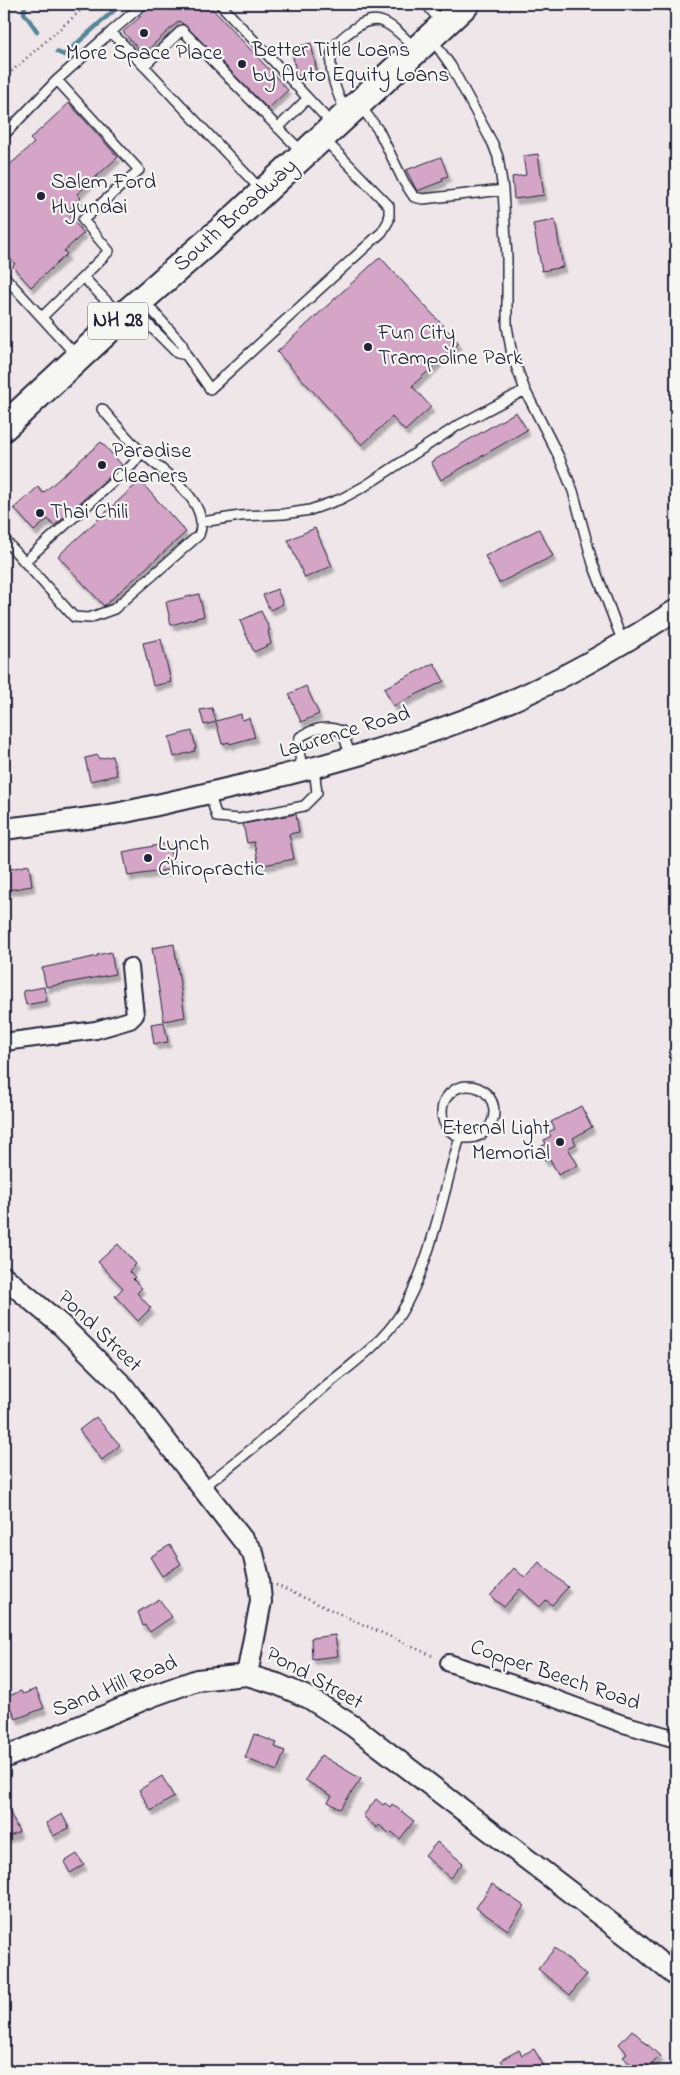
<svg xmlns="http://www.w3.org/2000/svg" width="680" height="2075" viewBox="0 0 680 2075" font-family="'Indie Flower',sans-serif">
<defs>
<filter id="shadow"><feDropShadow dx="3" dy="5.5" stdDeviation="1" flood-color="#0004"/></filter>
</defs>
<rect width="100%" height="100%" fill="#efe6e9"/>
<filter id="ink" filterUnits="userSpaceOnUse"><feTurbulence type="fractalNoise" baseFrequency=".02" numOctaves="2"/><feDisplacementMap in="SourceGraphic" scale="10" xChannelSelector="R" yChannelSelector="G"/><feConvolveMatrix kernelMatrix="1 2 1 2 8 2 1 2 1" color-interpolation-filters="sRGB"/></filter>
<g filter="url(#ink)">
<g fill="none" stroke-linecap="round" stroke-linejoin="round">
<path stroke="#568699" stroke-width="4.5" d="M25 4 24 13 37 31
M57 52 64 55 121 4"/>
</g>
<path fill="#d4a5c6" stroke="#22223b" filter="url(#shadow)" d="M155 4H208L288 90 268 109 186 26 179 21 143 54 123 32Z
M311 43 317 72 297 76 291 48Z
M69 103 118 157 77 194 81 198 66 212 84 233 64 251 67 254 31 287 12 266 15 264 4 251V170L34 143 30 139Z
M538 154 544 195 514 199 512 177 526 175 523 156Z
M441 157 448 176 442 178 443 181 417 191 406 170Z
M555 220 563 267 542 271 533 224Z
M380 257 459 343 412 386 431 407 405 431 392 417 362 445 277 352Z
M516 412 527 430 441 480 431 462Z
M101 442 122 465 54 526 48 519 34 531 14 508 38 487 43 493Z
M140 481 186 532 104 606 58 556Z
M315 528 332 566 305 578 288 540Z
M539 529 553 556 499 583 485 556Z
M277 589 283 604 270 610 263 595Z
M199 594 204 616 171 625 166 602Z
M261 611 270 630 268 631 271 644 254 652 240 621Z
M161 639 171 682 153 686 143 643Z
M434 663 444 681 393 706 384 688Z
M306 686 319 714 301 722 289 694Z
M212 708 216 721 241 714 242 720 249 718 255 737 230 744 229 742 222 744 216 722 204 725 200 710Z
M192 731 196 748 194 749 195 751 174 757 169 737Z
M98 755 99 759 112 756 117 775 90 781 85 758Z
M296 814 299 832 289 834 294 859 259 866 254 842 247 843 243 824Z
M169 843 173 864 168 865 169 870 128 876 123 852Z
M29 865 32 886 8 890 5 870Z
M174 944 185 1017 164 1021 152 948Z
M111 952 115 974 46 987 42 968 98 956 97 955Z
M44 987 47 1001 26 1005 23 991Z
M164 1022 168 1042 154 1044 151 1024Z
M581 1106 592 1127 573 1138 576 1144 568 1148 578 1165 558 1175 550 1159 545 1161 538 1148 546 1144 544 1140 551 1136 548 1132 555 1129 551 1122Z
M118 1244 136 1264 129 1271 135 1277 133 1279 142 1288 137 1293 151 1308 138 1321 115 1296 123 1288 98 1262Z
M96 1417 120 1445 102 1460 79 1430Z
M170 1545 181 1564 162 1576 150 1557Z
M539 1562 568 1587 552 1605 546 1600 540 1607 520 1589 504 1607 490 1596 514 1568 525 1578Z
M159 1599 172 1617 150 1632 145 1625 143 1626 138 1612Z
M335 1635 338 1656 312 1659 311 1638Z
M36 1689 44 1708 16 1719 12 1709 4 1714V1698L21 1691 23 1694Z
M254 1734 277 1743 275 1747 285 1751 277 1771 245 1758Z
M321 1755 361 1779 340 1809 328 1802 332 1796 305 1780Z
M162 1776 174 1797 151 1811 139 1790Z
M376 1799 383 1805 385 1803 390 1807 392 1804 414 1821 400 1839 392 1832 390 1834 379 1825 377 1828 363 1816Z
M4 1800 19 1832 4 1839Z
M62 1814 69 1828 53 1836 46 1823Z
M437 1842 463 1863 450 1878 425 1856Z
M77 1854 84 1865 70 1873 64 1862Z
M492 1884 524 1906 508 1930 476 1908Z
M555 1948 586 1975 570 1995 538 1969Z
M632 2030 660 2056 645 2071H638L623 2057 627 2053 619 2044Z
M534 2049 547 2071H507L501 2060 519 2050 522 2055Z"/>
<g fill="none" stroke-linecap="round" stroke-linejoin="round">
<g stroke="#22223b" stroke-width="12">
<path id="service" d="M220 4 332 124
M426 4 441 22
M111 32 143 4
M57 80 139 170 83 220 109 251 83 277
M359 104 379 131 404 182 414 197 423 199 503 190 498 157 493 144 451 66 432 39
M346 112C338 96 324 64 335 46 339 39 348 33 355 28 363 22 373 18 383 22 396 27 406 40 416 49
M278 128 307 99
M4 135 57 80 111 32 144 66
M261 190 144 66 182 30 302 152
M503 190 507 258V326L512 355 525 390 559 457 573 491 593 564 623 643
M4 276 76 355
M143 300 182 344 186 355 210 389 382 232 389 220V206L324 139
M134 310 177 353 186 355
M42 317 83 277 121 316
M202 522 240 516 284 514 310 510 341 499 365 486 457 426 525 390
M4 539 74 617 89 618 114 609 199 535C212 502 162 471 141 452 128 439 115 424 102 409
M24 562 132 465 142 452
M303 771 298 747 300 737C315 728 325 725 342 731L351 757
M209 793 217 817 239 819 304 806 317 793 314 768
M442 1112a26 26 0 1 1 52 0a26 26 0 1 1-52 0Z
M202 1488C246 1455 287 1420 328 1384 354 1363 384 1341 401 1313 431 1264 443 1192 460 1137"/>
</g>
<g stroke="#22223b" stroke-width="20">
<path id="minor" d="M4 1042 96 1030 130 1020 135 1015 130 967
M449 1663 537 1692 620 1723 676 1739"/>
</g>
<g stroke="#22223b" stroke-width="24">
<path id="tertiary" d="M4 829C42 824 81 820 120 813 164 804 208 793 252 783 332 764 411 742 487 711 553 685 616 649 676 610
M4 1277 61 1325 123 1386 253 1553 259 1578 261 1601 247 1675
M4 1758 152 1696 197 1680 247 1675 277 1684 309 1698 353 1726 630 1938 676 1976"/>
</g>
<g stroke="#22223b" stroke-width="30">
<path id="primary" d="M4 427 132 308 235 218 466 4"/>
</g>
<path stroke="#22223b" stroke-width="2.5" stroke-dasharray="1 4" stroke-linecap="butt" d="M4 78 88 4
M276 1585 435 1657"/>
<use href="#service" stroke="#f6f6f2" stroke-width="9"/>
<use href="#minor" stroke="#f6f6f2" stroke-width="16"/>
<use href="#tertiary" stroke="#f6f6f2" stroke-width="20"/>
<use href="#primary" stroke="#f6f6f2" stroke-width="26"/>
</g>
</g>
<g fill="#22223b" stroke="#f6f6f2" stroke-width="2">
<circle cx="144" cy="33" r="5"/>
<circle cx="242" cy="64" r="5"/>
<circle cx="41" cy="196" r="5"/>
<circle cx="368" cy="347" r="5"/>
<circle cx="102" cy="465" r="5"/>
<circle cx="40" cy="513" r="5"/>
<circle cx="148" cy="858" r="5"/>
<circle cx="560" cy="1142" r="5"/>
</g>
<g text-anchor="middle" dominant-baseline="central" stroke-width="4.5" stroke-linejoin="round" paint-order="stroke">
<rect fill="#f6f6f2" stroke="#626272" stroke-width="1" x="88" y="302.5" width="60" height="37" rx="4"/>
<g font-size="21" font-weight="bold" fill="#22223b">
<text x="118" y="321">NH 28</text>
</g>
<g font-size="22" fill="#22223b" stroke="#f6f6f2" text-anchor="start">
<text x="252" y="51">Better Title Loans<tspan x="252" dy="25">by Auto Equity Loans</tspan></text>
<text x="144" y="54" text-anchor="middle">More Space Place</text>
<text x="51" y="183">Salem Ford<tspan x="51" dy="25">Hyundai</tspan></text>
<text x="378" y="334">Fun City<tspan x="378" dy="25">Trampoline Park</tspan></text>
<text x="112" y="452">Paradise<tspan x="112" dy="25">Cleaners</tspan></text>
<text x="50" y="513">Thai Chili</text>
<text x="158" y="845">Lynch<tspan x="158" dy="25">Chiropractic</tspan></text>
<text x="550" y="1129" text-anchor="end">Eternal Light<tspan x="550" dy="25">Memorial</tspan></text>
</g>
<g font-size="22" fill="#22223b" stroke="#f6f6f2">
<text transform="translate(236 216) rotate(-42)">South Broadway</text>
<text transform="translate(345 733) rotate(-17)">Lawrence Road</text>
<text transform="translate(99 1332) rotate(44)">Pond Street</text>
<text transform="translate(555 1676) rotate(19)">Copper Beech Road</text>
<text transform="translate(314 1679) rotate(29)">Pond Street</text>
<text transform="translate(115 1687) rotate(-22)">Sand Hill Road</text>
</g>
</g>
<rect width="680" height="2075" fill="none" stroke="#f6f6f2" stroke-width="20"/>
<rect x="10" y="10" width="660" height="2055" fill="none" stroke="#22223b" stroke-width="2" filter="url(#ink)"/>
</svg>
